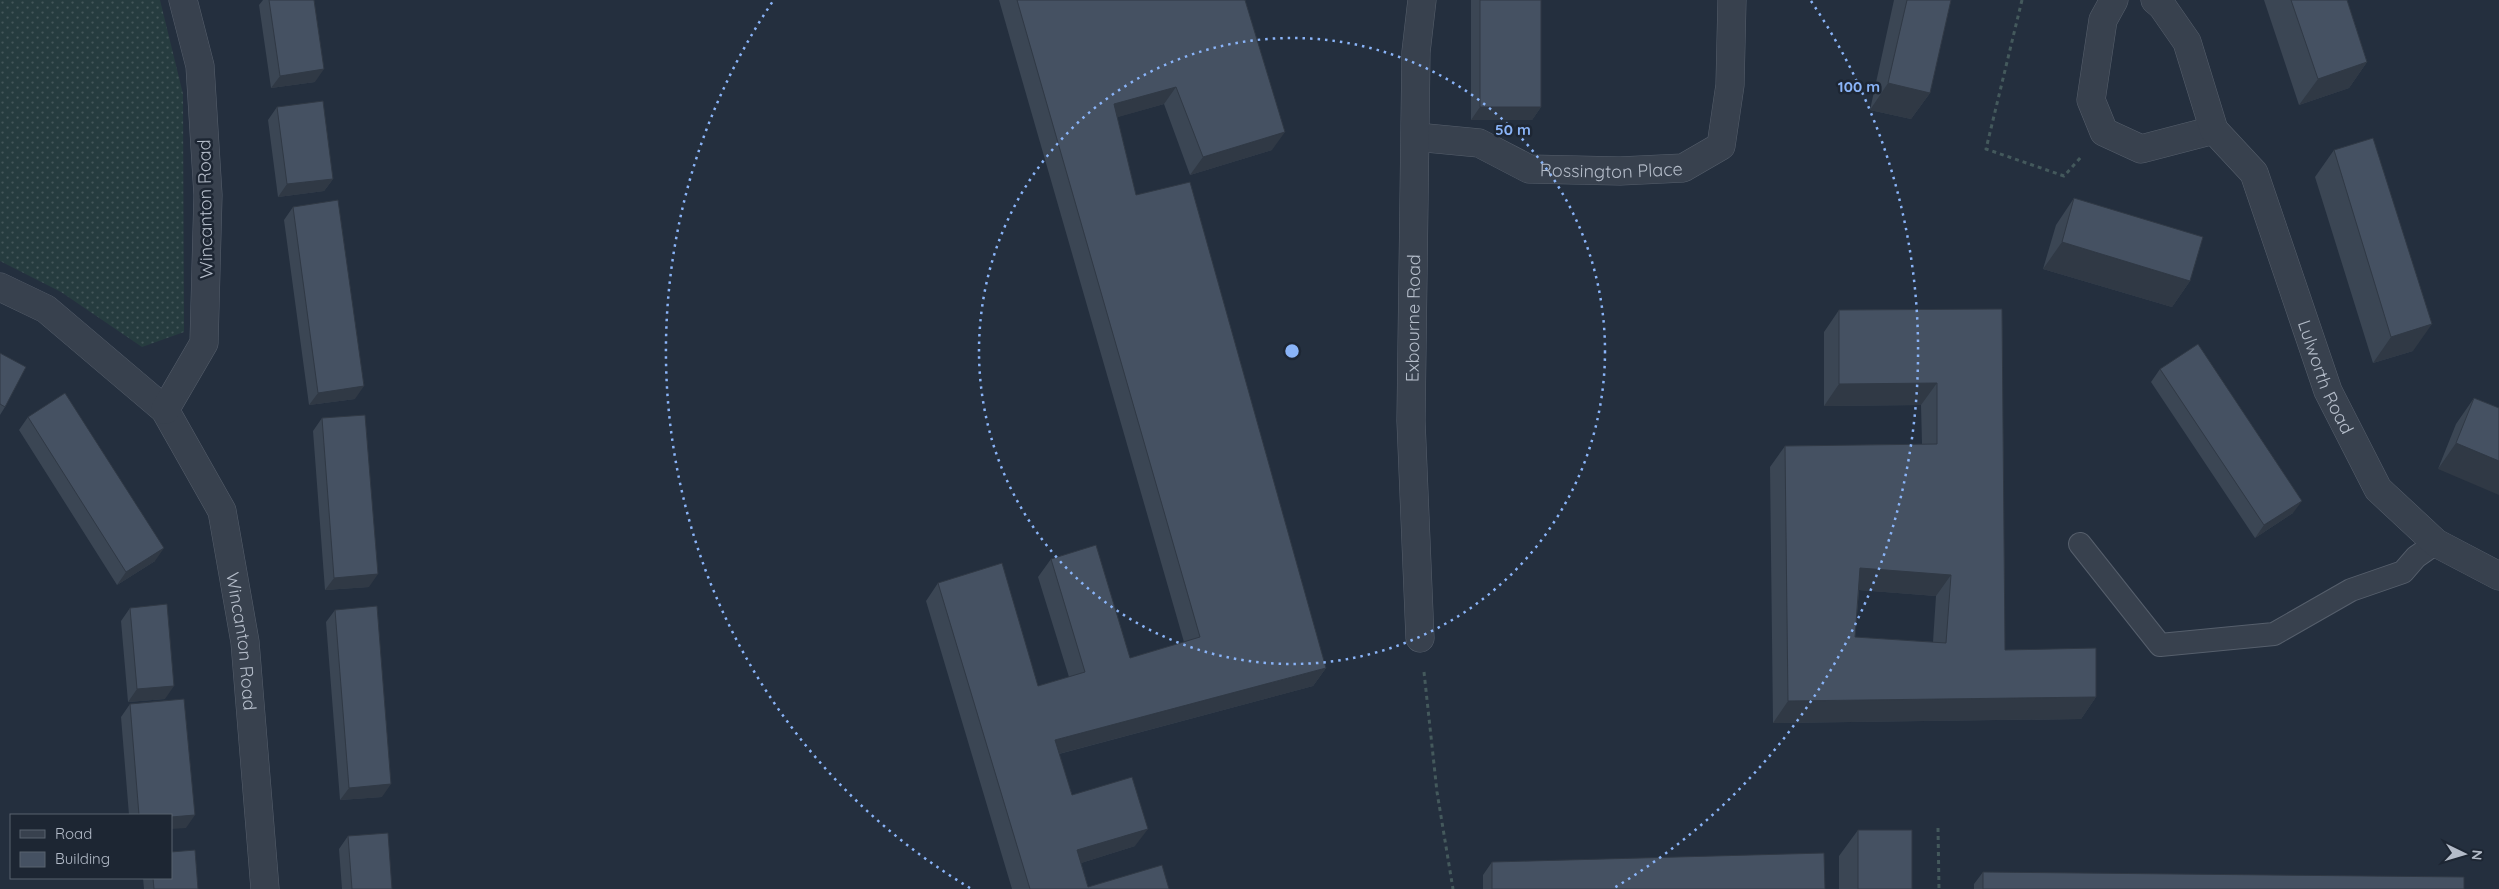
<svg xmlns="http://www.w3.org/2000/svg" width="2499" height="889" viewBox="0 0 2499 889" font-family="Quicksand,sans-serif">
<defs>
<pattern id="grass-dots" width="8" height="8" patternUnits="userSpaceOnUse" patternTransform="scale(1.25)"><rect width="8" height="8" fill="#263c3f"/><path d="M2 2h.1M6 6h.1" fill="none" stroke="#435659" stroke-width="1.8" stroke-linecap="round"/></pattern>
</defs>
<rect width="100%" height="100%" fill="#242f3e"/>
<path fill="url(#grass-dots)" d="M0 0H160L183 94 184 332 142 347 61 292 0 261Z"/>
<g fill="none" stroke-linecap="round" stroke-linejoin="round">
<g stroke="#565f6c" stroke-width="24">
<path id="service" d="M2080 544 2160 645 2274 634 2351 590 2403 572 2416 557 2436 543"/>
</g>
<g stroke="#565f6c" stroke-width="29">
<g id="minor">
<path d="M2114 0 2103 20 2091 100 2104 132 2141 149 2214 130"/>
<path id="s1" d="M2155 0 2162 6 2187 42 2214 130 2254 173 2328 391 2378 489 2436 543 2499 576"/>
<path id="s2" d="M1416 137 1479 143 1529 169 1620 171 1683 168 1721 146 1730 85 1732 0"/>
<path id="s3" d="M0 287 46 309 165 410 222 511 245 642 265 889"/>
<path d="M165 410 204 343 208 195 200 66 183 0"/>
<path id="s4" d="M1420 638 1411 421 1416 52 1422 0"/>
</g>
</g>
<path stroke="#44595c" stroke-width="3" stroke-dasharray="4 4" stroke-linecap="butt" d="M2022 0 1986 149 2064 176 2081 157
M1424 672 1437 792 1453 889
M1938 828 1939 889"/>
<use href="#service" stroke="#38414e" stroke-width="22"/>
<use href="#minor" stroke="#38414e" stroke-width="28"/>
</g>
<path fill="#3b4654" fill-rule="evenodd" d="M263 0H314L315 82 271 88 259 5Z
M999 0H1245L1272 150 1190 175 1164 104 1117 117 1136 195 1326 668 1313 686 1059 754 1072 795 1135 846 1081 863 1088 887 1169 889H1012L926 601 938 583 1038 686 1069 677 1038 577 1051 559 1130 658 1184 642Z
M1471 0H1541V107L1532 120H1471Z
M1894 0H1951L1930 93 1911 119 1870 110Z
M2264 0H2347L2367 62 2349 88 2299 105Z
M277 107 333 179 324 191 278 197 268 120Z
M2334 150 2413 351 2373 363 2315 177Z
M2074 198 2190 281 2172 307 2043 269 2056 225Z
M293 207 355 399 309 405 284 220Z
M2002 309 2005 650 2096 697 2081 719 1773 723 1770 467 1785 446 1922 444 1921 405 1824 406V332L1839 310ZM1859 590 1936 596 1933 642 1855 637Z
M0 353 5 407 0 415Z
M2160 369 2293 513 2255 538 2151 382Z
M2474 398 2499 408 2438 469 2456 424Z
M28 417 155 561 117 585 19 430Z
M322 418 369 587 325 590 313 431Z
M130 608 165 699 128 702 121 621Z
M335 610 382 797 340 800 326 622Z
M130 704 186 828 171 815H129L121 717Z
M1858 830 1912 889H1839V856Z
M348 836 392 889H342L339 849Z
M1492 862 1825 889H1483V875Z
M1983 872 2464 889H1974V884Z
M143 878H171L198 889H144Z"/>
<path fill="#303945" d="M2367 62 2349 88 2299 105 2318 79Z
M324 69 315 82 271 88 280 76Z
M1888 83 1930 93 1911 119 1870 110Z
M1176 87 1164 104 1101 122 1114 104Z
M1480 107H1541L1532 120H1471Z
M1285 132 1272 150 1190 175 1203 157Z
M333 179 324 191 278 197 287 184Z
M2062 242 2190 281 2172 307 2043 269Z
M2432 324 2413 351 2373 363 2391 337Z
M1937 383 1921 405 1824 406 1839 384Z
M364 386 355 399 309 405 318 393Z
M2456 443 2499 461V495L2438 469Z
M2302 501 2293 513 2255 538 2264 525Z
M164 548 155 561 117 585 126 572Z
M1860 568 1951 575 1936 596 1845 589Z
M378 574 369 587 325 590 334 578Z
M1326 668 1313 686 1043 758 1055 740Z
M174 686 165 699 128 702 137 689Z
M2096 697 2081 719 1773 723 1788 701Z
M391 784 382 797 340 800 349 788Z
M195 815 186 828 171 829V817Z
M1148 829 1135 846 1065 868 1077 850Z"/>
<path fill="#455162" stroke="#303945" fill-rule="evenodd" d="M269 0H314L324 69 280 76Z
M1017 0H1245L1285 132 1203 157 1176 87 1114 104 1136 195 1190 182 1326 668 1055 740 1072 795 1132 777 1148 829 1077 850 1088 887 1162 865 1169 889H1030L938 583 1002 563 1038 686 1085 672 1051 559 1096 545 1130 658 1200 637Z
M1480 0H1541V107H1480Z
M1907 0H1951L1930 93 1888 83Z
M2291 0H2347L2367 62 2318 79Z
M323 101 333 179 287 184 277 107Z
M2373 138 2432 324 2391 337 2334 150Z
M2074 198 2203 237 2190 281 2062 242Z
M338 200 364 386 318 393 293 207Z
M2002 309 2005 650 2096 648V697L1788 701 1785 446 1937 444V383L1839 384V310ZM1860 568 1951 575 1946 643 1855 637Z
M2198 344 2302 501 2264 525 2160 369Z
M0 353 26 367 5 407 0 404Z
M65 393 164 548 126 572 28 417Z
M2474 398 2499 408V461L2456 443Z
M365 415 378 574 334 578 322 418Z
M167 604 174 686 137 689 130 608Z
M377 606 391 784 349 788 335 610Z
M184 699 195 815 171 817V815H139L130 704Z
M1858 830H1912V889H1858Z
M388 833 392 889H352L348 836Z
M195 850 198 889H154L153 878H171V852Z
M1824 853 1825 889H1492V862Z
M1983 872 2464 877V889H1983Z"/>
<g fill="none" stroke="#8ab4f8" stroke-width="2.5" stroke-dasharray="2.5 5">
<circle cx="1292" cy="351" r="313"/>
<path d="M970 888A626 626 0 0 1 773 1M1811 1A626 626 0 0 1 1614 888"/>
</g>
<g text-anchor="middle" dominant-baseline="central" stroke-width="5" stroke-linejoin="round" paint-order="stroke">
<g font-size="18" fill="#b4bcc9" stroke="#1d2633">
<text stroke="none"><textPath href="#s2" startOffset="202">Rossington Place</textPath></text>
<text transform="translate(205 209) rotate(-91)">Wincanton Road</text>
<text stroke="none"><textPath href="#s4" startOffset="320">Exbourne Road</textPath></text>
<text stroke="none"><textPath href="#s1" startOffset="420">Lulworth Road</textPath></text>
<text stroke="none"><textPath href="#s3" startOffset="455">Wincanton Road</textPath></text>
</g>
</g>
<circle cx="1292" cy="351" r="8" fill="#8ab4f8" stroke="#1d2633" stroke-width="2.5"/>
<g font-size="15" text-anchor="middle" font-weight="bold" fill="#8ab4f8" stroke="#1d2633" stroke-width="5" stroke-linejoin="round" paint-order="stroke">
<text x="1859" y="92">100 m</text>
<text x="1513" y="135">50 m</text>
</g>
<rect x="10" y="814" width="162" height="65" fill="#1d2633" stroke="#59626f"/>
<rect x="20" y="830" width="25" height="8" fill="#38414e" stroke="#59626f"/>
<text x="55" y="839" font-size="15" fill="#b4bcc9">Road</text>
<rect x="20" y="852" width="25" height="15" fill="#455162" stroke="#59626f"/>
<text x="55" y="864" font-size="15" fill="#b4bcc9">Building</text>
<g transform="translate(2464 854) rotate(95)" stroke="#1d2633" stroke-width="4" paint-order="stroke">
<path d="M0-4L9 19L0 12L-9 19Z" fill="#b4bcc9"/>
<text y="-8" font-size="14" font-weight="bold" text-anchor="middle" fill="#b4bcc9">N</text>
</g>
</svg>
